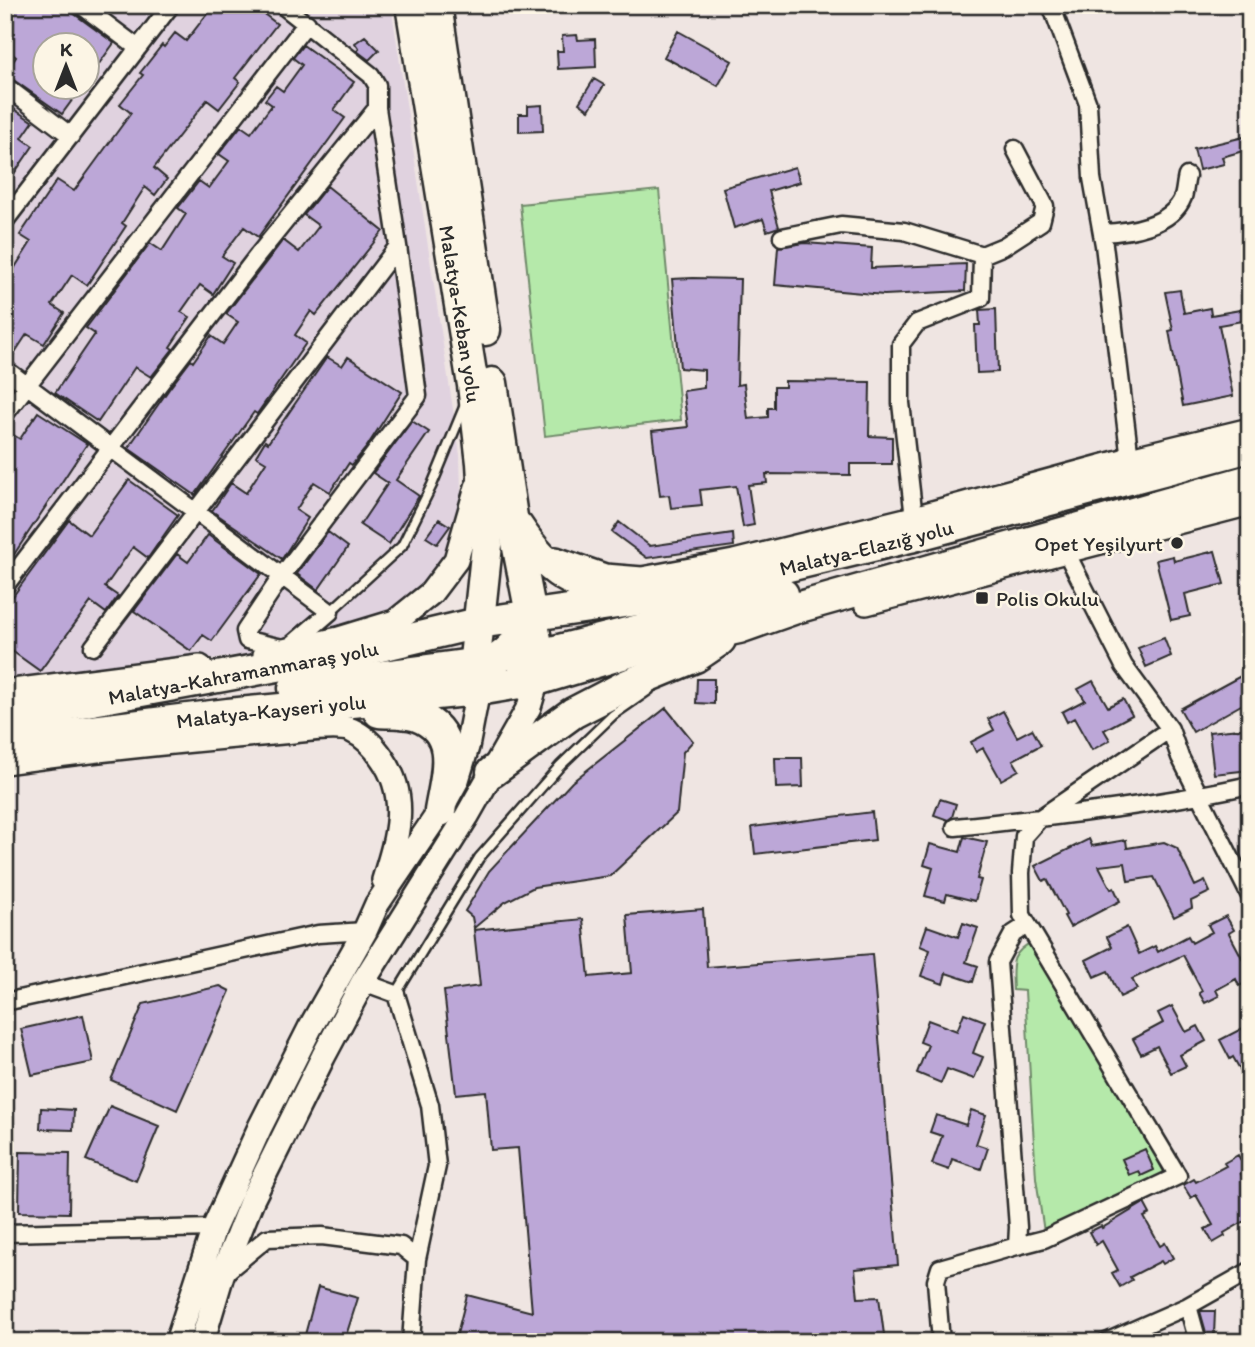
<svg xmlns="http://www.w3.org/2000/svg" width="1255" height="1347" viewBox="0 0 1255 1347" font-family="Itim,sans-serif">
<rect width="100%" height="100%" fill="#efe5e2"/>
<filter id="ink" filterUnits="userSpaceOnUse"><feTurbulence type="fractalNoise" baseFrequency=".0143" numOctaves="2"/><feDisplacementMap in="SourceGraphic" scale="14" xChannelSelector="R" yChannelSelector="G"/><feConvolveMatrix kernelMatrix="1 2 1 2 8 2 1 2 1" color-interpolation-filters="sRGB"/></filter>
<g filter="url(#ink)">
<path fill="#e0d2df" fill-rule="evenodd" d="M5 5H391L460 455 462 532 452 559 394 616 261 652 5 687ZM46 46H88V88H46Z"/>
<path fill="#b5e9aa" stroke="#708a6a" stroke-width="2" d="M659 190 681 420 545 436 520 204Z
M1034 941 1044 943 1166 1176 1044 1232 1036 1178 1025 991 1013 990C1012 965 1009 953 1034 941Z"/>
<path fill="#bca7d7" stroke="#2b2b2b" stroke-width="2" d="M5 5H62L114 43 88 79V46H46V88H81L62 114 5 74 16 57 5 48Z
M214 5H252L277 24 235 78 240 82 219 109 207 100 154 168 167 179 155 195 145 187 122 223 126 226 87 285 72 275 52 305 64 313 44 344 27 334 10 360 5 359V267L12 272 31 242 20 235 57 180 74 191 131 113 120 104 143 75 140 73 162 45 164 47 175 33 186 41Z
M678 31 732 61 718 86 664 57Z
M577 35 578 40 595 39 596 67 558 69 557 51H563L562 36Z
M365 36 379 50 369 60 357 51 359 49 355 43Z
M303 45 354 82 334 110 345 118 258 237 244 227 222 256 233 263 213 294 200 285 181 312 190 317 170 347 173 349 151 377 135 367 98 422 55 393 95 334 86 328 150 243 162 251 186 214 178 208 199 181 209 188 229 161 219 154 241 126 251 133 272 105 265 100 276 86 283 91 302 65 293 58Z
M594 79 604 85 589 110 579 103Z
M5 103 33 122 22 138 33 146 5 187Z
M542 105 543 131 519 132V114H528V106Z
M1248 136 1250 149 1222 157 1224 164 1199 170 1194 149Z
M795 167 800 182 769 191 779 227 767 231 763 219 734 228 723 188Z
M327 186 383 231 316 315 311 311 295 335 306 343 257 414 254 412 195 495 128 448 169 389 191 360 193 362 211 336 223 344 238 322 226 314 283 240 299 252 319 226 304 215Z
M805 243 872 248 871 268 966 264 965 291 884 295 775 285 778 247Z
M693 278 740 279 737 385 744 384 748 419 768 417V408H774V387H785V381L870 382 869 436 892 437V464H850V475L766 474 767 483 748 485 754 525 743 527 736 486 700 490 702 505 671 508 669 495 660 496 652 431 688 427 683 391 704 388V370L680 368 672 279Z
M1180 290 1184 313 1210 308 1211 315 1246 309 1248 320 1219 325 1233 396 1183 406 1169 331 1173 330 1165 292Z
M996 309 998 372 977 373 975 325H980L979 310Z
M327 357 342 366 348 357 402 392 366 448 352 465 349 463 330 492 314 482 296 510 308 518 282 559 212 511 231 483 246 493 266 462 256 456 265 441 268 443Z
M38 412 87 444 5 568V430L20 439Z
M412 421 429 432 396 480 419 496 389 544 360 525 388 483 373 473Z
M129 480 178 515 148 558 133 547 105 587 118 596 106 613 91 602 40 671 5 646V607L69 520 89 535Z
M439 519 450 526 437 544 426 537Z
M619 522 650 546 733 534 734 546 647 558 612 532Z
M328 532 348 547 318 590 297 574Z
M208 535 261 574 212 641 203 635 191 651 134 611 177 554 188 562Z
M1215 551 1224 584 1185 594 1190 616 1171 620 1156 560 1173 556 1174 561Z
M1164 638 1171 656 1146 667 1138 648Z
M1250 671V700L1193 732 1180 709Z
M697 679H714V704L696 703Z
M1093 681 1108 707 1123 699 1132 715 1104 730 1110 740 1092 750 1074 718 1067 722 1062 712 1085 700 1078 689Z
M666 708 693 741 683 752 677 813 610 876 534 887 505 902 474 928 472 917 465 911 489 871 572 782Z
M1003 711 1017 737 1032 729 1041 745 1013 760 1019 770 1001 780 983 748 976 752 971 742 994 730 988 719Z
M1250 728V770L1214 774 1209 732Z
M775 758H802L803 787 776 788Z
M940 799 956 804 952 817 948 820 934 815Z
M872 812 875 840 755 854 752 827Z
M964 837 987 842 977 879 981 880 975 901 947 894 945 901 925 896 933 868 924 865 930 844 960 852Z
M1089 839 1092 846 1126 840 1127 848 1164 842 1177 848 1195 886 1205 881 1210 892 1191 901 1192 908 1174 917 1154 877 1128 881 1125 863 1099 866 1111 889 1114 888 1120 901 1070 927 1064 916 1066 915 1047 879 1043 881 1035 866Z
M703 909 707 967 872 954 898 1265 855 1269 858 1298 879 1297 885 1342H455L467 1295 532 1312 518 1148 491 1150 486 1091 456 1094 444 991 480 986 474 930 583 919 589 977 632 973 627 915Z
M1226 916 1234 930 1229 933 1247 967 1250 965V981L1239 986 1236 979 1216 990 1219 996 1205 1003 1199 993 1202 991 1183 955 1132 979 1137 989 1120 997 1108 971 1094 977 1086 960 1112 947 1107 937 1127 927 1139 954 1155 946 1158 952 1188 936 1192 943 1212 932 1208 925Z
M963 923 978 928 966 962 978 966 973 982 946 973 943 984 921 976 930 950 920 946 927 926 958 937Z
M220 986 230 991 177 1110 111 1080 143 1004Z
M1172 1006 1186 1032 1198 1026 1206 1041 1180 1055 1186 1066 1171 1073 1157 1046 1141 1054 1133 1039 1163 1023 1158 1013Z
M964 1013 985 1021 973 1053 983 1057 974 1079 947 1069 941 1083 917 1073 928 1045 920 1042 928 1020 957 1031Z
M83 1015 93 1062 32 1075 21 1029Z
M1243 1028 1250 1040V1087L1233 1057 1230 1059 1220 1040Z
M110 1106 159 1126 136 1181 86 1160Z
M41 1108 74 1110 73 1130 40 1129Z
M971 1110 986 1115 976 1144 988 1148 981 1169 952 1159 949 1170 932 1164 942 1136 930 1132 936 1115 966 1125Z
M1145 1149 1154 1170 1141 1176 1139 1171 1129 1175 1122 1159Z
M20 1152 70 1153 69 1213 19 1212Z
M1238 1155 1247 1171 1241 1174 1250 1190V1218L1224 1233 1225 1236 1213 1243 1205 1229 1213 1225 1196 1195 1191 1198 1183 1185 1194 1179 1196 1182 1226 1166 1224 1163Z
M1144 1203 1150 1214 1144 1217 1160 1246 1165 1243 1173 1258 1163 1264 1161 1261 1130 1277 1132 1280 1120 1287 1112 1273 1118 1270 1102 1241 1096 1245 1089 1232 1101 1226 1102 1228Z
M318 1287 358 1298 344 1342H303Z
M1200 1311H1215L1214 1336H1207Z"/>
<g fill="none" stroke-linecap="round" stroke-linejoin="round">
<g stroke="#2b2b2b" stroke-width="13">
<path id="lane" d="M330 612 402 546 432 485 465 405
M396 994 479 858 560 766 613 715 649 690"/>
</g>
<g stroke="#2b2b2b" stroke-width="21">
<path id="street" d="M81 5 138 48
M1051 5 1088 104 1092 178 1104 245 1130 459
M5 86 71 136
M5 221 171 5
M1102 233C1128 232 1172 226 1183 197 1185 191 1185 183 1187 176
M782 237 841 225 904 231 982 255
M5 369 330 612 287 649 247 640 245 631 281 577 418 396 398 246 377 108V85L371 75 282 5
M5 414 307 23
M914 518 901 403V344L917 323 981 298 982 255 1004 246 1041 222 1045 206 1015 149
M1066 552 1124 666 1170 729 1180 757 1250 896
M5 586 258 255 377 108
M93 647 398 246
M955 827C1053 817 1153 806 1250 785
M363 982 396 994 430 1105 437 1166 417 1259
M5 1002 318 934 365 931
M5 1233 214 1228
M1017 1246 1044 1239 1178 1176 1022 915 1021 873 1024 836 1040 818 1170 729
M226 1272 267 1238 322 1236 401 1246 417 1259 411 1342
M941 1342 936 1281 940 1268 1017 1246 1018 1227 998 962 1013 934 1027 925 1023 917
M1106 1342 1188 1306
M1198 1342 1188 1306 1250 1271"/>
</g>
<g stroke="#2b2b2b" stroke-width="28">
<path id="secondary" d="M556 559 605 576 642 579 734 562 914 518 1130 459 1250 430
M866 603 1250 503
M265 655 339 639 395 622 431 593 456 560 477 487
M5 692 200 667
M5 762C97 749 189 740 282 732 299 731 335 724 351 730 364 736 374 746 382 758 410 797 397 838 384 880
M177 1342 214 1228 260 1127 310 1028 365 931 377 904 440 811 457 780 467 747 478 690
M202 1342 222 1275 252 1200 323 1057 363 982 467 816 529 707 537 680"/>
</g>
<g stroke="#2b2b2b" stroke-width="35">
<g id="highway">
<path id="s1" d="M411 5 473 385 482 463 487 545 475 658 478 690"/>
<path d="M436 5 485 330"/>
<path d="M492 383 512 517 539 655 537 680"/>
<path d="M518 527C550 576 572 584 627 598"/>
<path d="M522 662 539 655 783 594"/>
<path d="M294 688 494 661C513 650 522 636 532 617"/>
<path d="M379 712C390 713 406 712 417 716 461 733 446 775 440 811"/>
<path id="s2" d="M5 716 364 650 478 623 638 600 722 582 910 537 1250 447"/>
<path id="s3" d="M5 742 228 714 478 690 537 680 636 650 739 628 796 608 1250 480"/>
<path d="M492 772 573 713 627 685 695 657 720 640"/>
</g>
</g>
<use href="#lane" stroke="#fcf5e5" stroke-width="8"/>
<use href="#street" stroke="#fcf5e5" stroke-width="16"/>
<use href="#secondary" stroke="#fcf5e5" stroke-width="23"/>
<use href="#highway" stroke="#fcf5e5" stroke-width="30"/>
</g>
</g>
<g fill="#2b2b2b" stroke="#fcf5e5" stroke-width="2.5">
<circle cx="1177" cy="543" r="7"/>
<rect x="975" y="591" width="14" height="14" rx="3.5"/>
</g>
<g text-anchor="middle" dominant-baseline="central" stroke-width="5" stroke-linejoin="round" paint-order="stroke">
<g font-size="21" fill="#2b2b2b" stroke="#fcf5e5">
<text stroke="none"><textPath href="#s1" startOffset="313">Malatya-Keban yolu</textPath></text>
<text stroke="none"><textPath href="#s2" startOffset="878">Malatya-Elazığ yolu</textPath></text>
<text stroke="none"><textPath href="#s2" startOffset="242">Malatya-Kahramanmaraş yolu</textPath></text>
<text stroke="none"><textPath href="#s3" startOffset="268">Malatya-Kayseri yolu</textPath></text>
</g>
<g font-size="21" fill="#2b2b2b" stroke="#fcf5e5" text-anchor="end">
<text x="1163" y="543">Opet Yeşilyurt</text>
<text x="996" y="598" text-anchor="start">Polis Okulu</text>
</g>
</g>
<rect width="1255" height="1347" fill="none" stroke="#fcf5e5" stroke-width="28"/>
<rect x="14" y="14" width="1227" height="1319" fill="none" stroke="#2b2b2b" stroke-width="2.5" filter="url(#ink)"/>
<g transform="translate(66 66)"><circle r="33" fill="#fcf5e5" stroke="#a8a49b" stroke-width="2"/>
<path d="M0-5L12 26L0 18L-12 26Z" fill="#2b2b2b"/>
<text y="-10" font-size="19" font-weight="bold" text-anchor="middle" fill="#2b2b2b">K</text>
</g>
</svg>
